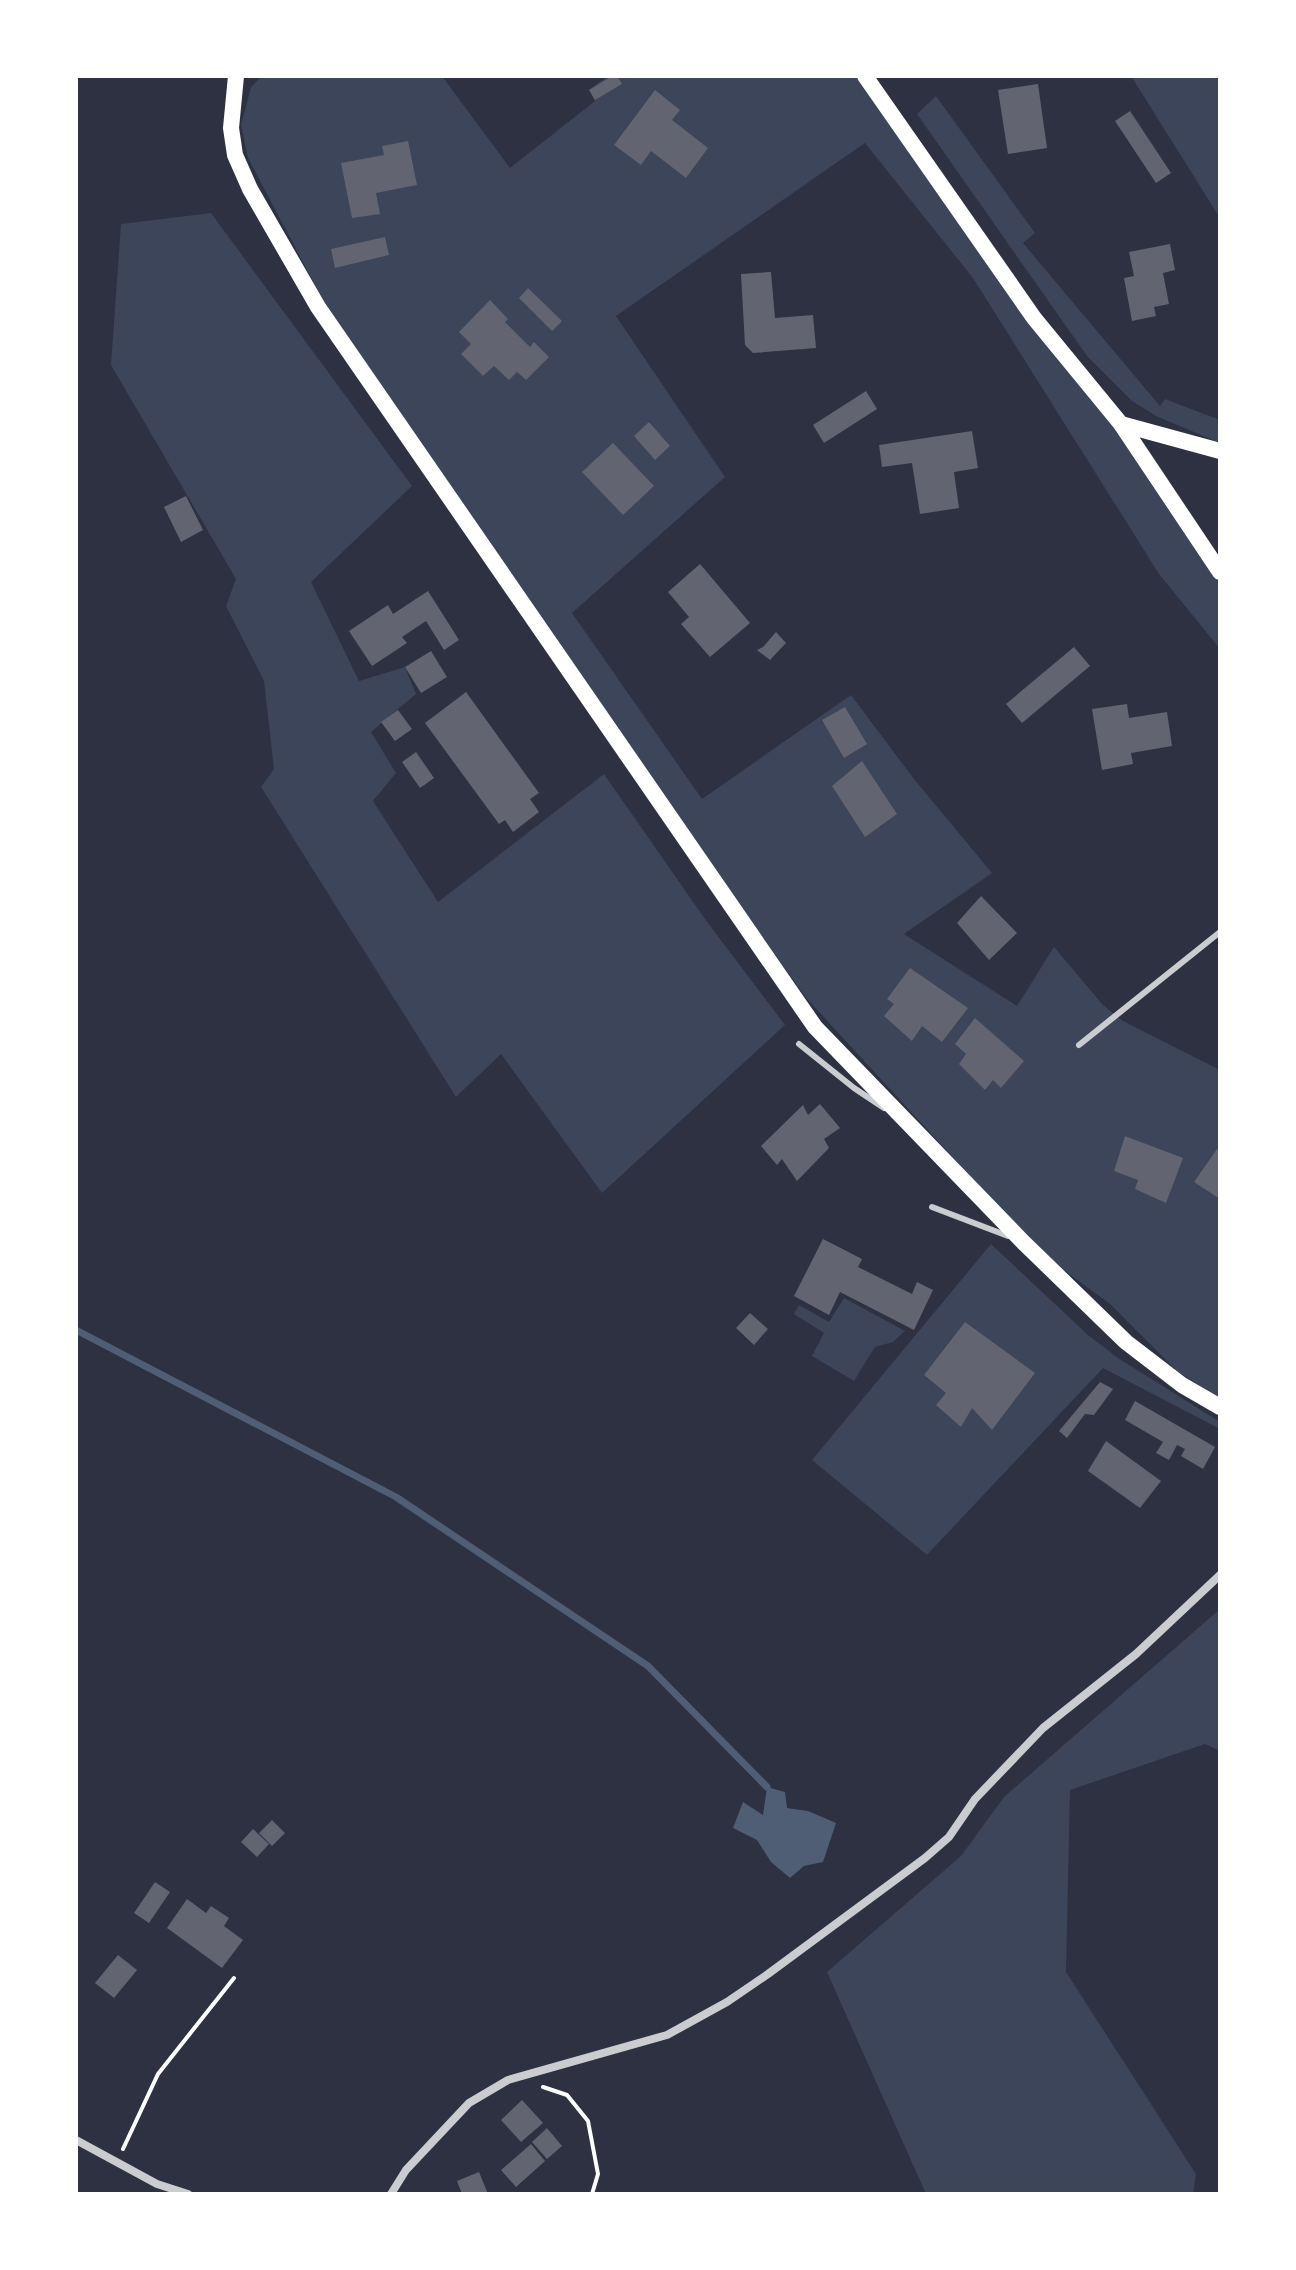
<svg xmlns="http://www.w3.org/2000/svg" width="1296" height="2270" viewBox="0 0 1296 2270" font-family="'Fira Sans',sans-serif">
<rect width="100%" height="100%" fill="#2d3142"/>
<path fill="#3c4559" d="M262 76H442L510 168 595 101 589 90 608 76H860L1070 371 1130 430 1220 585V649L1159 574 973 278 865 143 616 316 725 477 572 613 702 799 851 695 914 779 992 873 904 934 1017 1006 1054 947 1103 1005 1123 1021 1220 1070V1398L1178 1372 1110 1304 1043 1255 807 999 677 818 326 306 248 158 241 125 251 87Z
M1131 76H1220V218Z
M936 96 1035 233 1023 243 1160 406 1165 399 1220 420V443L1156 416 1132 401 1087 356 917 114Z
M211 213 412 486 311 582 359 681 405 667 416 694 371 732 396 773 373 801 438 902 604 774 705 919 785 1025 602 1193 501 1054 456 1097 261 787 274 769 264 681 226 606 236 579 111 365 121 224Z
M991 1244 1088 1335 1118 1358 1220 1422V1429L1103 1368 927 1555 812 1460Z
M844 1298 905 1331 893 1342 875 1347 854 1381 812 1356 824 1333 794 1314 799 1305 829 1322Z
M1220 1609V1751L1205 1744 1070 1790 1066 1972 1196 2174 1193 2194H926L827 1972 961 1856 1004 1797Z"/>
<path fill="#4f5d75" d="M767 1787 785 1792 787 1808 808 1811 836 1823 823 1862 804 1866 790 1878 771 1862 757 1840 733 1828 743 1802 763 1815Z"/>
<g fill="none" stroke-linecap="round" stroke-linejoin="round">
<path stroke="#4f5d75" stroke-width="7" d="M76 1330 396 1497 648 1666 767 1787"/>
</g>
<path fill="#626471" d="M612 76H617L622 84 595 100 589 90Z
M1038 84 1047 148 1008 154 998 90Z
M655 90 680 110 672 120 708 148 686 178 651 151 641 165 614 145Z
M1130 111 1171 173 1156 183 1115 121Z
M408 141 417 185 376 193 380 214 352 218 341 163 384 155 382 146Z
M385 237 389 255 335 268 331 249Z
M1170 244 1175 270 1163 273 1169 304 1154 307 1156 316 1132 321 1124 278 1134 276 1129 252Z
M771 272 775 318 813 315 816 348 753 353 745 345 741 274Z
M528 288 562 321 552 331 519 298Z
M490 300 508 319 505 322 530 347 534 342 549 357 526 380 517 372 509 380 494 366 483 376 461 354 471 344 459 332Z
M866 391 877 409 824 443 813 425Z
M649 422 670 446 655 460 634 436Z
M972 431 978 468 954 472 959 508 920 514 912 463 882 467 879 445Z
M613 443 654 486 623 515 582 472Z
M186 496 203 530 181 542 164 507Z
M700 564 750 623 710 657 681 624 689 617 668 592Z
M428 591 459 640 444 650 426 621 402 637 407 643 372 666 349 631 388 605 393 614Z
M776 632 786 643 770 660 757 650 763 647Z
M1074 647 1090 666 1022 723 1006 704Z
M431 651 447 677 421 693 405 667Z
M466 692 539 793 530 799 539 812 513 832 505 820 499 824 425 723Z
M1127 704 1129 718 1167 712 1172 746 1131 753 1133 764 1102 770 1092 709Z
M845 707 867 744 844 758 822 720Z
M398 710 412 729 395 741 381 722Z
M416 752 434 778 420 788 402 762Z
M862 761 897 814 865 837 832 786Z
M981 896 1017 933 989 960 957 923Z
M910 968 968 1008 942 1042 922 1026 912 1041 884 1016 894 1004 887 999Z
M975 1018 1024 1061 1001 1088 993 1080 985 1090 959 1064 966 1054 955 1044Z
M820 1104 840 1128 824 1139 829 1148 797 1181 782 1159 777 1165 761 1146 803 1105 808 1115Z
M1125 1136 1183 1158 1166 1203 1135 1189 1138 1180 1114 1171Z
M1217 1149 1220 1151V1199L1194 1182Z
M823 1239 862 1259 858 1267 912 1294 917 1282 933 1290 914 1330 840 1292 829 1315 794 1296Z
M750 1313 768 1329 754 1345 736 1328Z
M965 1322 1035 1373 992 1430 972 1408 961 1427 936 1405 946 1393 924 1375Z
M1100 1382 1113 1389 1094 1415 1085 1414 1067 1438 1059 1431Z
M1135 1401 1215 1447 1203 1469 1181 1456 1185 1449 1177 1445 1169 1460 1156 1453 1163 1442 1125 1420Z
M1106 1441 1161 1481 1140 1508 1088 1471Z
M272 1820 285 1833 272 1846 259 1833Z
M253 1829 269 1844 257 1857 241 1842Z
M155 1882 170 1892 149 1923 134 1913Z
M187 1899 206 1913 211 1906 229 1918 224 1926 243 1940 222 1968 167 1928Z
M118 1955 137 1970 114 1998 95 1983Z
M522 2100 543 2123 521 2142 501 2120Z
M547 2128 562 2146 547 2159 532 2142Z
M531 2144 545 2161 516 2187 501 2170Z
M479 2172 488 2194H462L457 2181Z"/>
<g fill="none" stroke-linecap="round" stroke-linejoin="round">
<path stroke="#fff" stroke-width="4" d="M543 2087 567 2095 588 2121 598 2174 592 2194
M123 2149 158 2074 234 1978"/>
<path stroke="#caccd0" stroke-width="6" d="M799 1044 854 1088 884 1108
M1079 1045 1220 932
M932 1207 1008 1236"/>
<path stroke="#caccd0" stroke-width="8" d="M76 2140 157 2184 188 2194
M391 2194 406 2170 469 2103 508 2080 667 2035 727 2002 768 1974 925 1858 949 1837 975 1799 1043 1728 1136 1654 1220 1575"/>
<path stroke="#fff" stroke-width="16" d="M236 76 231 128 235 155 250 189 318 307 815 1027 1023 1242 1126 1342 1182 1385 1220 1407
M865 76 1034 318 1121 424 1220 572
M1121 424 1220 451"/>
</g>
<rect width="1296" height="2270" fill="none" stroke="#ffffff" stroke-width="156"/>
</svg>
